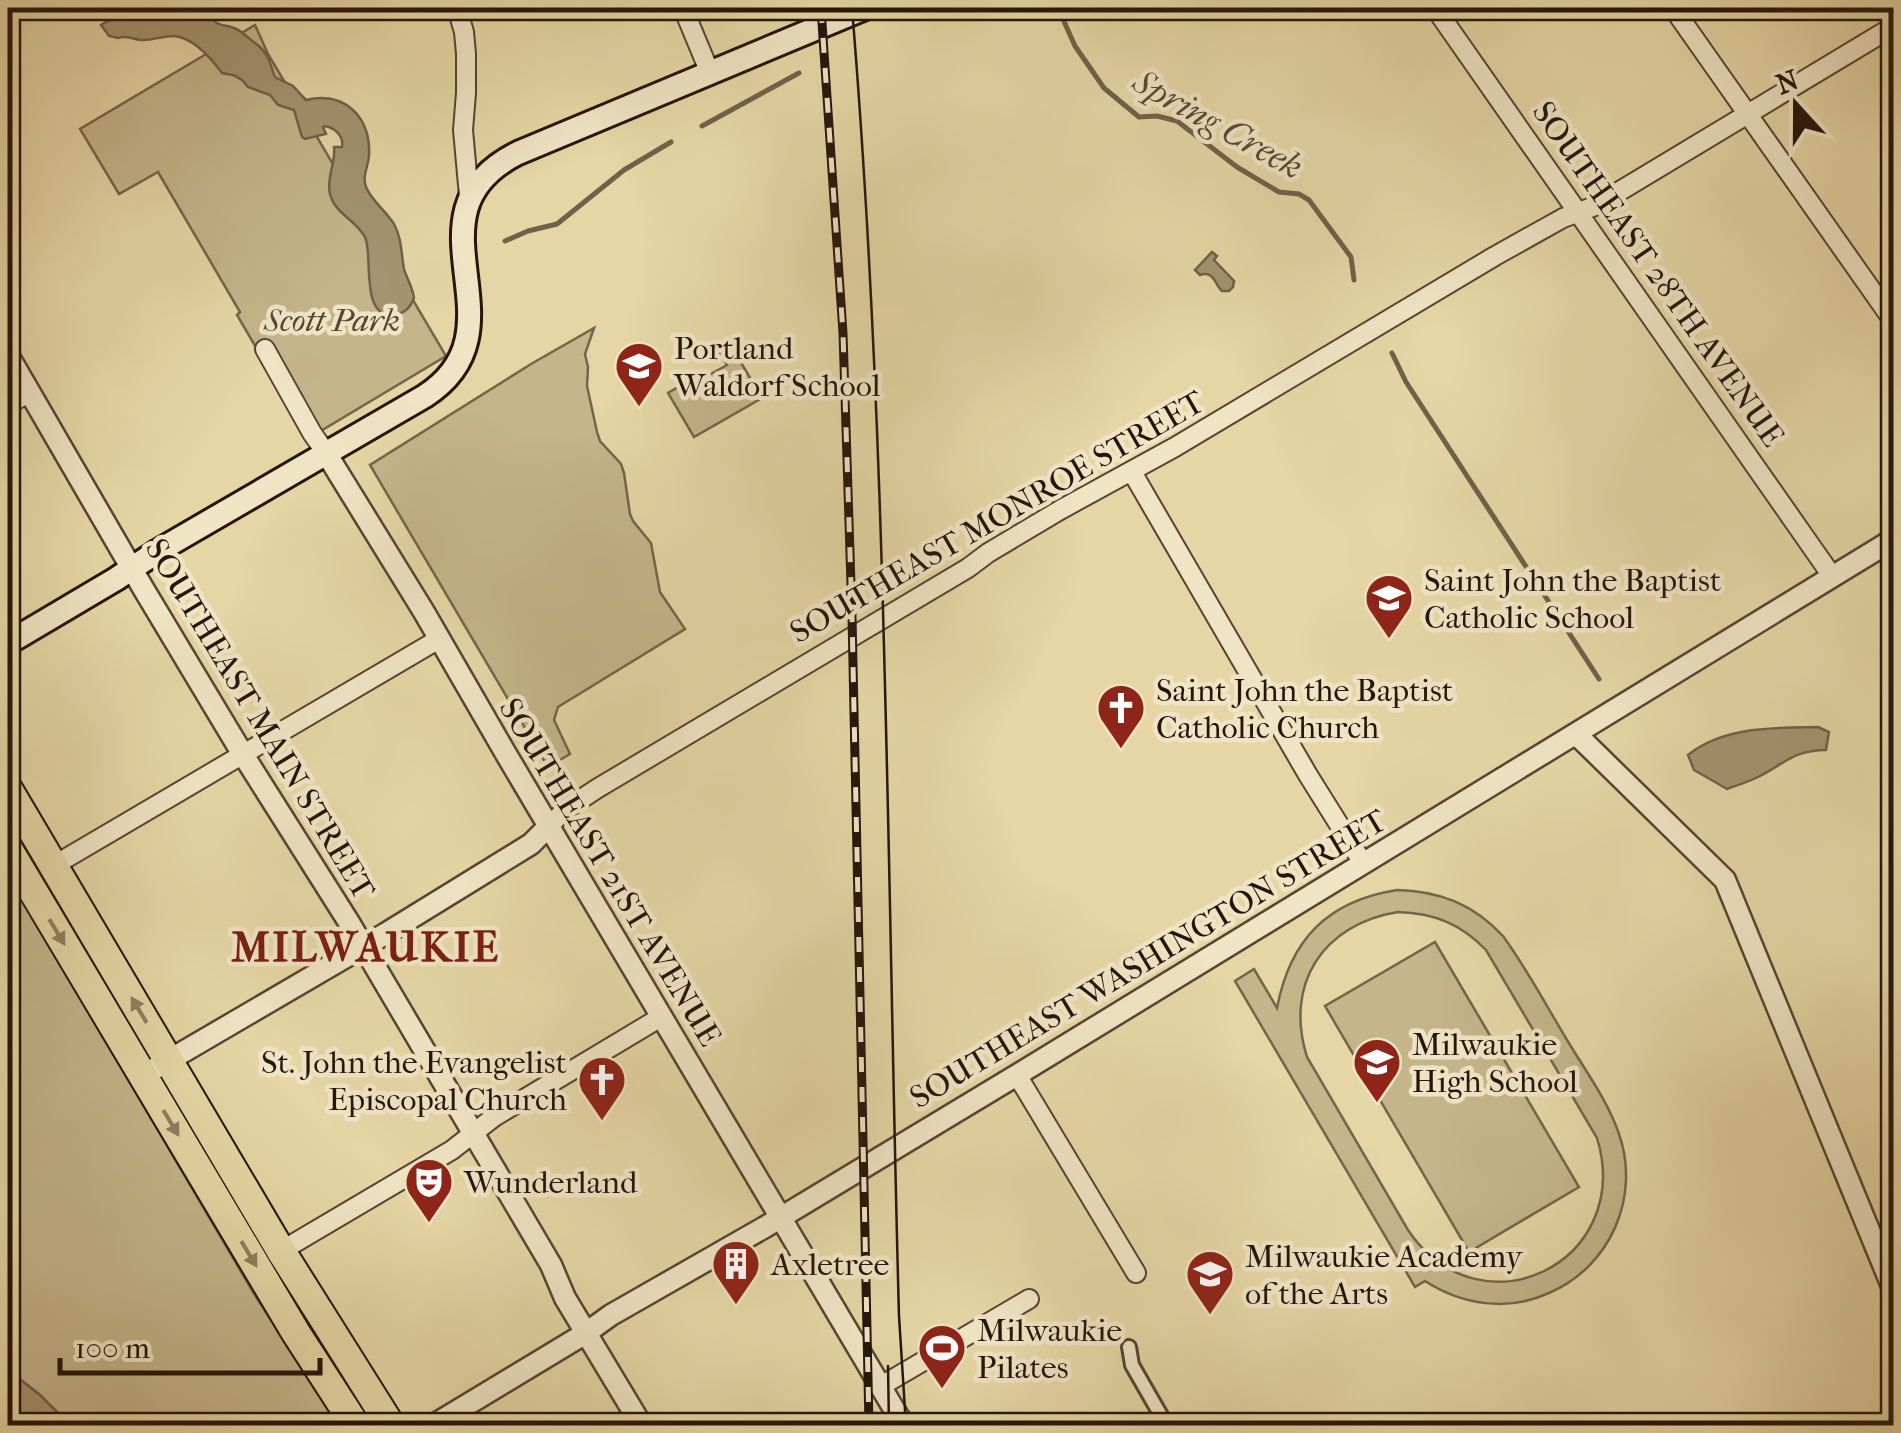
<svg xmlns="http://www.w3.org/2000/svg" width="1901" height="1433" viewBox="0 0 1901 1433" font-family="'IM FELL French Canon',serif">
<rect width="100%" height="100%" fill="#e6d6a5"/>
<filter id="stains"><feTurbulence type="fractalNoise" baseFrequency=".002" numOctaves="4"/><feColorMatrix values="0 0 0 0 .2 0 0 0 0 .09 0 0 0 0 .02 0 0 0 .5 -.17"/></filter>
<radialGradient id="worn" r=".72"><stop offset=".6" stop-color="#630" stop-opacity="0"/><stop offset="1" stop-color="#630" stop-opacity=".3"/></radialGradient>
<path fill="#c5b58b" stroke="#75654c" stroke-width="2.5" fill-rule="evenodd" d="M255 25 268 54 446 356 309 438 237 315 240 312 158 172 119 194 80 129Z
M594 328 585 354 588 367 587 386 597 432 600 441 621 464 624 473 630 514 633 521 651 543 660 592 685 629 558 707 554 720 570 754 548 767 370 465 531 364Z
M730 344 762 398 694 437 668 393 704 372 707 376 727 365 719 351Z
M8 875 253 1292 338 1425H70L40 1395 8 1370Z
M1397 890C1440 891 1473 904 1503 936 1527 969 1546 1005 1567 1040 1585 1070 1608 1101 1619 1134 1641 1197 1610 1267 1549 1293 1508 1312 1462 1305 1425 1281L1415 1287 1235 981 1254 969 1277 1008C1290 940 1327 901 1397 890ZM1398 912C1434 913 1461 924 1486 950L1597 1138C1635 1262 1481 1338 1408 1230L1307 1057C1284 984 1323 924 1398 912Z
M1435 942 1579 1187 1469 1252 1325 1006Z"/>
<path fill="#a49471" stroke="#716149" stroke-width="2.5" d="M132 8H209C214 32 226 21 240 31 246 36 254 42 260 47 269 55 271 67 275 77L293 86 306 100C345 91 371 117 369 156 368 167 362 176 366 187 371 200 386 211 394 224 402 239 401 253 404 269 407 279 413 288 414 298 411 306 407 312 398 314 358 323 374 256 365 237 356 220 335 214 330 194 326 178 336 163 334 147H342C344 136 335 128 325 126L323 127 326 134 305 139 302 137 294 110 278 105 270 95 248 87 242 80 233 75 222 73C211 58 193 37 173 36 162 36 151 41 141 40 131 39 128 35 118 38L109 36 101 25Z
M1212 252 1217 256 1214 260 1234 281 1233 287 1229 291H1222C1215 285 1214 270 1200 275L1195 270Z
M1818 727 1829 732 1826 750C1794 750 1784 764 1758 777 1748 782 1738 785 1727 789L1694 770 1688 755C1724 726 1774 728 1818 727Z
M8 1370 40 1395 70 1425H8Z"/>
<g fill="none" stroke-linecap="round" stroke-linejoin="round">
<path stroke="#716149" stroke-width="5" d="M1058 8 1075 46 1104 88 1139 117 1157 116 1177 121 1237 167 1279 192 1299 194 1309 200 1351 257 1354 280
M952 16 982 8
M702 126 799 73
M505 241 528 231 557 224 624 170 671 142
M1392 353 1406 382 1599 679"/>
<g stroke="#554533" stroke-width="18">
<path id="pedestrian" d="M1129 1347 1132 1365 1167 1426"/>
</g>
<g stroke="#554533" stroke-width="22">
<path id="minor" d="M457 8 464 32 466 54V93L463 130 469 196
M683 8 710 73
M1435 8 1832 576
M1673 8 1894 322
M265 349 312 433 326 453
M8 405 29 392
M1132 472 1308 775 1363 863
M549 826 566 809 598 788 968 568 988 553 1060 510 1175 447 1495 256 1563 218 1595 206 1894 26
M53 866 439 639
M1017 1075 1136 1273
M281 1251 452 1150 494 1117 661 1017
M881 1386 1029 1299"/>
</g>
<g stroke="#554533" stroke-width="25">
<path id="tertiary" d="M8 355 143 588 242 753 350 924 551 1265 565 1298 642 1426
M326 453 424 612 506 754 904 1426
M1576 734 1725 880 1894 1291
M142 1076 385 934 531 844 549 826
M432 1426 586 1333 611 1315 765 1227 1017 1075 1894 539"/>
</g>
<g stroke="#25150d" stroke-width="28">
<path id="secondary" d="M8 643 116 579 158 551 425 396C531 327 396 214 518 153L865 8"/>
</g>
<g stroke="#25150d" stroke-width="32">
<path id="primary" d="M8 789 281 1251 391 1426
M8 849 296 1333 356 1426"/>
</g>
<use href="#pedestrian" stroke="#efe4c4" stroke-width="12"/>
<use href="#minor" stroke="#efe4c4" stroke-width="18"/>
<use href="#tertiary" stroke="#efe4c4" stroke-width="20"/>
<use href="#secondary" stroke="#efe4c4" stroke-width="22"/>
<use href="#primary" stroke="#e6d6a5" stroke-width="28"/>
<path stroke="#25150d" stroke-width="2.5" d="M852 8C888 443 887 880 899 1316L906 1426
M888 1366 889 1426"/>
<g stroke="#25150d" stroke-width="9">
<path id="rail" d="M821 8 843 333 852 616 869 1426"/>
</g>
<use href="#rail" stroke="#efe4c4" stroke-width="5" stroke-dasharray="15" stroke-linecap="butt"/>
</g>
<defs><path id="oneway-solid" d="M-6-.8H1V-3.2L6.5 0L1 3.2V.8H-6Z" transform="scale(2.5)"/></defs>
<g fill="#8f7f61">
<use href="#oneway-solid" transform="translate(57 932) rotate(59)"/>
<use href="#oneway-solid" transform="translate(139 1010) rotate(-121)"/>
<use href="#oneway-solid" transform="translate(171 1123) rotate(59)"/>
<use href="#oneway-solid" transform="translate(249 1254) rotate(59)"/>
</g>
<defs>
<g id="school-pin" transform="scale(2.5)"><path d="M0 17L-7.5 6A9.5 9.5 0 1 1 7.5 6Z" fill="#8f2418" stroke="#efe4c4"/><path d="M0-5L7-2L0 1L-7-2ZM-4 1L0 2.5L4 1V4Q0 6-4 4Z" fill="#fff"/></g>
<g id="church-pin" transform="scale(2.5)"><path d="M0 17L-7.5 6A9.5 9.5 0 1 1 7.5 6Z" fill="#8f2418" stroke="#efe4c4"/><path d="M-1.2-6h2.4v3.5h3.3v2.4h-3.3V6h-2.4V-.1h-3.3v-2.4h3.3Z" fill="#fff"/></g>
<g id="theatre-pin" transform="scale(2.5)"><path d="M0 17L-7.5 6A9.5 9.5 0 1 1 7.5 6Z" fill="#8f2418" stroke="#efe4c4"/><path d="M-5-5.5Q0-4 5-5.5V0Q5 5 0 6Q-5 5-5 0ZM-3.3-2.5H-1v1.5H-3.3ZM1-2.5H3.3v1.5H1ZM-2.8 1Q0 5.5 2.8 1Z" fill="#fff"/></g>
<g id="building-pin" transform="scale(2.5)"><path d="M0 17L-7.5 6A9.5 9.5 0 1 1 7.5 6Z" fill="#8f2418" stroke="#efe4c4"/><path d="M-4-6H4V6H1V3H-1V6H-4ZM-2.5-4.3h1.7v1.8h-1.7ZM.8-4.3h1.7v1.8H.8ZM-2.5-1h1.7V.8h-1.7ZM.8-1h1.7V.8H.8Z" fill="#fff"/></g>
<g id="stadium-pin" transform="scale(2.5)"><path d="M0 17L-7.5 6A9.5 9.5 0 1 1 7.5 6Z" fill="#8f2418" stroke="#efe4c4"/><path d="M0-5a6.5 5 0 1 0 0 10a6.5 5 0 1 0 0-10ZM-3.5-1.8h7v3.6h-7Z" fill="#fff"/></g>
</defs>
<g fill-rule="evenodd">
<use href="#school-pin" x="639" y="366"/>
<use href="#school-pin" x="1389" y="598"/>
<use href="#church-pin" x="1121" y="708"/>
<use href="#school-pin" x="1377" y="1062"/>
<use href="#church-pin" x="602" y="1080"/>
<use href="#theatre-pin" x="429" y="1182"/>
<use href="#building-pin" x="736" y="1264"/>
<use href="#school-pin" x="1210" y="1274"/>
<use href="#stadium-pin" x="942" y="1348"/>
</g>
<g text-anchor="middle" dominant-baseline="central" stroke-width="9" stroke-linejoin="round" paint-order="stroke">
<g font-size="32" fill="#25150d" stroke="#efe4c4">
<text transform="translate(1658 274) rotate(55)">SOUTHEAST 28TH AVENUE</text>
<text transform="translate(997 517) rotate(-30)">SOUTHEAST MONROE STREET</text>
<text transform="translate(260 719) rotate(59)">SOUTHEAST MAIN STREET</text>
<text transform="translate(610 872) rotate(59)">SOUTHEAST 21ST AVENUE</text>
<text transform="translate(1148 959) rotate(-31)">SOUTHEAST WASHINGTON STREET</text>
</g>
<g font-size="32" font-style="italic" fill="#554533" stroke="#efe4c4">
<text x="332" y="320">Scott Park</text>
</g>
<g font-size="32" fill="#25150d" stroke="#efe4c4" text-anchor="start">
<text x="674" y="348">Portland<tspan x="674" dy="37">Waldorf School</tspan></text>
<text x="1424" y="580">Saint John the Baptist<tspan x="1424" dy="37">Catholic School</tspan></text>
<text x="1156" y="690">Saint John the Baptist<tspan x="1156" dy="37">Catholic Church</tspan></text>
<text x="1412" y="1044">Milwaukie<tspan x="1412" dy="37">High School</tspan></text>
<text x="567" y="1062" text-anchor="end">St. John the Evangelist<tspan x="567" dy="37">Episcopal Church</tspan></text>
<text x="464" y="1182">Wunderland</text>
<text x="1245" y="1256">Milwaukie Academy<tspan x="1245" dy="37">of the Arts</tspan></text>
<text x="771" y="1264">Axletree</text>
<text x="977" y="1330">Milwaukie<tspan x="977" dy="37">Pilates</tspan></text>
</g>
<g font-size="35" font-style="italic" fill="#584835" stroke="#efe4c4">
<text transform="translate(1218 124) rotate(29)">Spring Creek</text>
</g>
<g font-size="42" font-weight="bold" letter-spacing="2.5" fill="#7a1f14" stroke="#efe4c4">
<text x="366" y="947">MILWAUKIE</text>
</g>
</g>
<rect width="1901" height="1433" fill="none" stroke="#e6d6a5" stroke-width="40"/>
<rect x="10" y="10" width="1881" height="1413" fill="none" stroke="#25150d" stroke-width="5"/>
<rect x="20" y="20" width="1861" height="1393" fill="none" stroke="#25150d" stroke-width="2.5"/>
<g transform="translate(1796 105) rotate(339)" stroke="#efe4c4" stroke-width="8" paint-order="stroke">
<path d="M0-8L18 38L0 25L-18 38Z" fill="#25150d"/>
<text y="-15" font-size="28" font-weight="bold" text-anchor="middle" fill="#25150d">N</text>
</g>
<path d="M60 1358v15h260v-15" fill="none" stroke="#25150d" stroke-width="5"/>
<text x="75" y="1358" font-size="30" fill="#25150d" stroke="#efe4c4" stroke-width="8" paint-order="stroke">100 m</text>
<rect width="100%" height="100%" filter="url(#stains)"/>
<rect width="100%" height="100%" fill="url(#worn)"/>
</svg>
